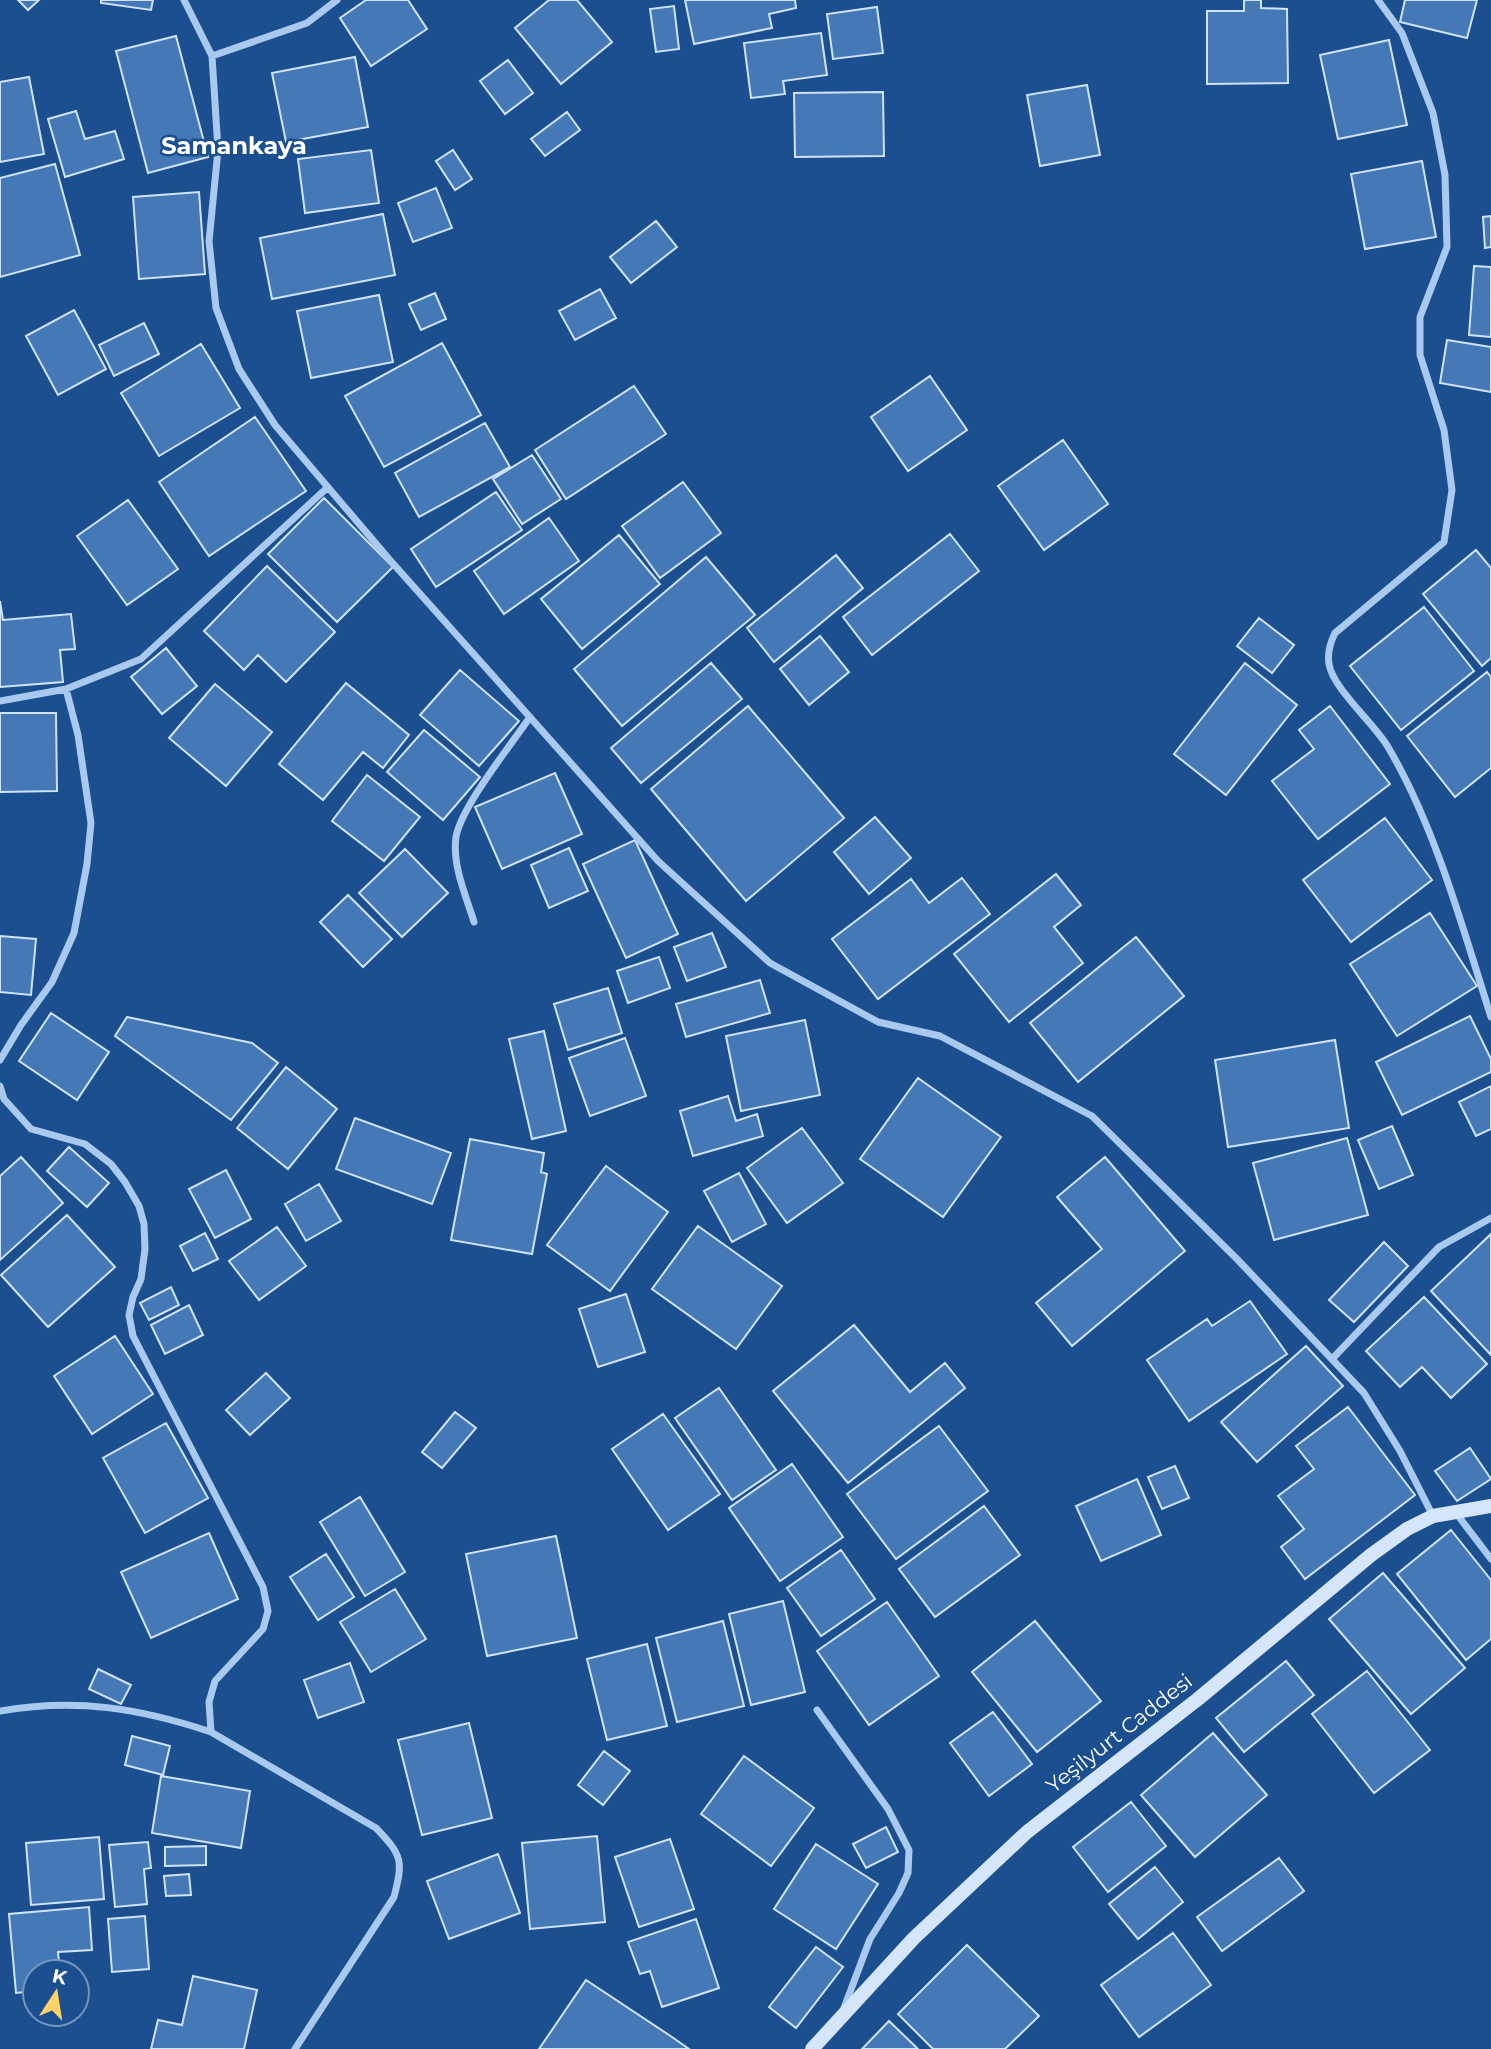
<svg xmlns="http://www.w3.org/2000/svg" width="1491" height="2049" viewBox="0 0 1491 2049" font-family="Montserrat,sans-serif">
<rect width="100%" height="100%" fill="#1b4f8f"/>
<path fill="#4478b7" stroke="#cfe3fa" stroke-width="2" d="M18 0H39L28 10Z
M101 0H153L151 10 101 3Z
M366 0H408L427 29 371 66 340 18Z
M549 0H577L612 42 561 84 515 28Z
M685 0H795L796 8 769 14 772 28 694 44Z
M1244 0H1261V8L1287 9 1288 83 1207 84V11H1244Z
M1405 0H1477L1467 38 1400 22Z
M674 6 679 49 656 52 650 9Z
M877 7 883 53 833 59 827 14Z
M821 33 827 75 783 81 785 94 751 98 744 43Z
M176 36 208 157 148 173 116 51Z
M1389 40 1407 125 1338 139 1320 55Z
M355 57 368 127 286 142 272 73Z
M508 60 533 93 505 114 480 81Z
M29 77 44 154 0 162V82Z
M1087 85 1100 155 1040 166 1027 95Z
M883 92 884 156 795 157 794 93Z
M76 111 85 139 115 131 124 159 65 177 48 119Z
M567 112 580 130 545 156 531 139Z
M371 150 379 203 305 213 298 159Z
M453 150 472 179 455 190 436 161Z
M1422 161 1436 237 1365 249 1351 174Z
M55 164 80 255 0 277V178Z
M436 188 452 228 413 242 398 203Z
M199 192 205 274 139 279 133 197Z
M383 214 395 275 272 299 260 238Z
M1491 216V247L1485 248 1483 217Z
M656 221 677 247 631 283 610 257Z
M1474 266 1491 267V337L1469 335Z
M600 289 616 318 575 340 559 311Z
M435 293 446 319 421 330 409 304Z
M379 295 393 362 311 378 297 311Z
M74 310 106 369 58 395 26 336Z
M144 323 159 354 114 376 99 345Z
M1447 340 1491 347V392L1440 383Z
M442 343 481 415 384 467 345 396Z
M201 344 240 408 159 456 121 393Z
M930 376 967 430 908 471 871 417Z
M634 386 666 434 566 499 535 450Z
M255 417 306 491 209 556 159 482Z
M485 423 510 467 419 517 395 473Z
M1063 440 1108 504 1044 550 998 486Z
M532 455 561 499 522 524 493 479Z
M683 482 721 533 660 578 622 526Z
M496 492 522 530 436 587 411 549Z
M324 498 393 567 337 622 268 554Z
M128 500 178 569 127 605 77 536Z
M549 518 579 561 504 614 474 571Z
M950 534 979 571 872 655 843 617Z
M619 535 660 584 582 649 541 599Z
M1476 550 1491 568V658L1482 666 1423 594Z
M836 555 863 588 774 662 747 628Z
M706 557 755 615 622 726 574 669Z
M267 566 335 632 286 682 258 655 244 670 204 631Z
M0 601 3 620 71 614 75 649 60 650 63 682 0 687Z
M1424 607 1474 671 1401 730 1350 666Z
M1259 618 1294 645 1272 673 1237 646Z
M820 636 849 672 809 705 780 669Z
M166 648 197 686 162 714 131 677Z
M711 663 742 699 641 783 611 748Z
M1245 663 1297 705 1226 795 1174 754Z
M460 670 519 721 479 766 420 715Z
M1487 672 1491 677V768L1455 797 1407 736Z
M346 683 409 735 383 768 363 752 323 800 279 764Z
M215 684 272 732 226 786 169 738Z
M748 706 844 818 746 901 651 789Z
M1330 706 1390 784 1318 839 1272 781 1314 749 1299 730Z
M0 713H56L57 791 0 792Z
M424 730 480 777 443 820 387 772Z
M555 773 582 834 502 869 475 807Z
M367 775 420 817 384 861 332 821Z
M875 817 911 858 869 894 834 852Z
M1385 818 1432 880 1351 942 1303 880Z
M635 840 678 934 626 958 583 864Z
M569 848 588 891 549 908 531 865Z
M405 849 448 893 402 937 359 893Z
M1056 874 1081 905 1054 927 1083 963 1009 1022 954 954Z
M962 878 990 914 878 999 832 939 911 879 929 903Z
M348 895 392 939 363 967 320 922Z
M1430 913 1477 986 1397 1036 1350 964Z
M712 933 726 967 687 981 674 947Z
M0 936 36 939 31 995 0 992Z
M1136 937 1184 996 1078 1082 1030 1023Z
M659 957 670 988 628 1003 617 971Z
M760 980 770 1013 686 1037 676 1004Z
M608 988 622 1033 568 1050 554 1004Z
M51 1013 109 1052 77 1100 19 1061Z
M1470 1016 1491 1059V1072L1402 1115 1376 1062Z
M127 1017 252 1043 278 1063 231 1120 115 1036Z
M805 1020 820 1095 741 1111 726 1036Z
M544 1031 566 1131 532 1139 509 1039Z
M625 1038 646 1096 590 1116 569 1058Z
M1335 1040 1349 1128 1228 1147 1215 1060Z
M286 1067 337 1109 288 1169 237 1128Z
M918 1078 1001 1137 943 1217 860 1159Z
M1491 1086V1129L1476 1136 1459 1102Z
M728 1096 736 1121 757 1114 763 1136 693 1156 680 1111Z
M355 1118 451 1153 432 1204 336 1169Z
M1392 1126 1413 1175 1379 1189 1358 1140Z
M802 1128 843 1183 787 1223 747 1168Z
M1347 1138 1368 1215 1274 1240 1253 1163Z
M470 1139 544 1153 541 1172 547 1174 532 1254 451 1240Z
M69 1147 109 1183 87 1207 47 1171Z
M21 1157 63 1203 0 1260V1176Z
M1105 1157 1185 1251 1072 1346 1036 1303 1102 1249 1057 1197Z
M606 1166 668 1212 610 1291 547 1245Z
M226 1170 251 1219 215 1238 189 1189Z
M739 1173 766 1224 732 1242 704 1191Z
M319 1184 341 1221 306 1241 285 1204Z
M67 1215 115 1267 48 1327 1 1275Z
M698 1226 782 1286 736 1349 652 1289Z
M277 1227 306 1266 259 1300 229 1261Z
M205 1233 218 1259 193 1271 180 1246Z
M1491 1234V1355L1431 1291Z
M1384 1242 1408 1266 1354 1322 1329 1300Z
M171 1287 179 1305 149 1320 140 1303Z
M626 1294 645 1352 598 1367 579 1309Z
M1424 1297 1487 1364 1451 1398 1422 1367 1400 1387 1366 1351Z
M1250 1301 1287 1354 1189 1421 1147 1360 1207 1319 1212 1326Z
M189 1305 203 1335 165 1354 151 1325Z
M854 1325 910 1392 945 1363 965 1388 848 1483 773 1391Z
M115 1336 153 1394 92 1434 54 1376Z
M1306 1346 1343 1386 1257 1462 1221 1422Z
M266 1373 290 1398 250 1435 226 1410Z
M719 1388 776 1470 732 1500 675 1418Z
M1348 1407 1415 1495 1305 1579 1281 1547 1304 1529 1278 1496 1314 1469 1296 1446Z
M455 1412 476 1428 442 1468 422 1452Z
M663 1414 720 1494 668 1530 612 1449Z
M166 1423 208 1498 145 1533 103 1458Z
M939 1426 988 1491 896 1559 847 1494Z
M1470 1448 1491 1479 1457 1501 1435 1471Z
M792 1464 843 1537 780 1581 729 1508Z
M1175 1466 1189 1498 1162 1509 1148 1477Z
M1137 1479 1161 1535 1101 1561 1076 1506Z
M360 1497 405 1572 365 1596 320 1522Z
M984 1506 1020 1555 935 1617 899 1569Z
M1451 1530 1491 1580V1639L1466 1660 1397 1574Z
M209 1533 238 1599 151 1638 121 1572Z
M556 1536 577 1638 487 1656 466 1554Z
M841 1550 875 1599 821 1636 787 1588Z
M326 1554 354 1597 318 1620 290 1577Z
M1383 1573 1465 1668 1411 1714 1329 1619Z
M395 1589 426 1639 371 1672 340 1622Z
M783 1601 805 1692 751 1705 729 1614Z
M887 1602 939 1676 869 1725 817 1651Z
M723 1621 744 1706 677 1722 656 1638Z
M1035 1621 1101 1701 1037 1752 972 1672Z
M647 1644 667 1726 607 1740 587 1659Z
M1286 1661 1314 1695 1244 1752 1216 1718Z
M350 1663 364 1702 318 1718 304 1680Z
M98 1669 131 1685 121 1704 89 1689Z
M1367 1671 1430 1750 1374 1793 1312 1714Z
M993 1712 1032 1764 989 1796 950 1743Z
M469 1723 492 1818 422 1835 398 1740Z
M1213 1733 1267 1795 1195 1857 1141 1795Z
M132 1736 170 1746 163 1775 125 1765Z
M604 1751 630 1771 603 1805 578 1785Z
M744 1756 814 1808 771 1866 701 1814Z
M161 1776 250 1791 241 1848 152 1833Z
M1131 1802 1166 1846 1108 1892 1073 1847Z
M886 1827 898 1852 866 1868 853 1844Z
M597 1836 605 1922 530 1929 522 1843Z
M99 1837 104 1899 31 1905 26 1843Z
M670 1839 694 1909 639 1927 615 1857Z
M148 1842 151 1868 144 1869 147 1904 115 1907 109 1845Z
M816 1844 878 1884 836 1949 774 1909Z
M206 1846V1865L165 1866V1847Z
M498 1854 520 1913 449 1939 427 1881Z
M1279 1858 1304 1891 1222 1951 1197 1917Z
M1155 1867 1183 1902 1138 1939 1109 1904Z
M189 1874 191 1895 166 1896 164 1876Z
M89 1907 92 1950 58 1952 60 1972H35V1991L16 1993 9 1914Z
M145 1916 149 1969 112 1972 108 1919Z
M696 1919 719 1988 662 2007 650 1971 640 1974 628 1942Z
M1173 1933 1211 1985 1139 2037 1101 1985Z
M967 1945 1039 2016 1005 2049H933L898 2014Z
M816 1947 843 1967 796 2028 769 2007Z
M193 1976 257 1990 244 2049H151L158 2020 182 2025Z
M586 1980 672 2037 689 2049H539Z
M889 2021 918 2049H862Z"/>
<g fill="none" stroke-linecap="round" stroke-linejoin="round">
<path stroke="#a9c9ee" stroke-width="7" d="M184 0 212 56 218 150 209 241 216 308 239 369 275 425 389 559 658 861 770 963 878 1022 940 1036 1092 1116 1237 1259 1364 1393 1400 1451 1433 1516
M1378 0 1402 33 1433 113 1445 175 1447 247 1420 317V355L1444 430 1452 490 1444 542 1335 633C1330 643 1327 652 1329 664 1333 689 1374 723 1388 747 1435 826 1463 929 1491 1017
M212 56 307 23 337 0
M0 701 66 689 141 659 328 487
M474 922C466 896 452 865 456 837 461 807 511 745 530 717
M0 1060 21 1025 52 982 74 933 87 864 91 823 78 735 66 689
M0 1086 4 1099 31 1129 85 1144 111 1164 125 1182 139 1206 144 1224 145 1249 141 1279 133 1297 129 1315 133 1336 263 1587 268 1611 263 1629 215 1681 209 1702 211 1732 376 1828C403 1856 403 1861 394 1897L295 2049
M1333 1358 1439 1247 1491 1218
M1456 1513 1491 1559
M817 1710 888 1809 909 1850 908 1873 899 1893 870 1939 844 2008
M0 1711C76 1698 139 1708 211 1732"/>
<path stroke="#d6e6fa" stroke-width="14" d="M812 2049 914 1938 1027 1832 1198 1699 1371 1555 1407 1529 1433 1516 1491 1506"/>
</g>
<g text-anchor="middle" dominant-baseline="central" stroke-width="5" stroke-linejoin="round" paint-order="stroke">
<g font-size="21" fill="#fff" stroke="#1b4f8f">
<text transform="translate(1119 1733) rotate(-38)">Yeşilyurt Caddesi</text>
</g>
<g font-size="24" font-weight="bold" fill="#fff" stroke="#1b4f8f">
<text x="234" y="145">Samankaya</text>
</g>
</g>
<g transform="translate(56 1993) rotate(12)"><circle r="33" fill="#1b4f8f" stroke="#7695bc" stroke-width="2"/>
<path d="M0-5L12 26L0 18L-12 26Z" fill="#ffd166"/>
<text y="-10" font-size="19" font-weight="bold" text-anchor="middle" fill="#ffffff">K</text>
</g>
</svg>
